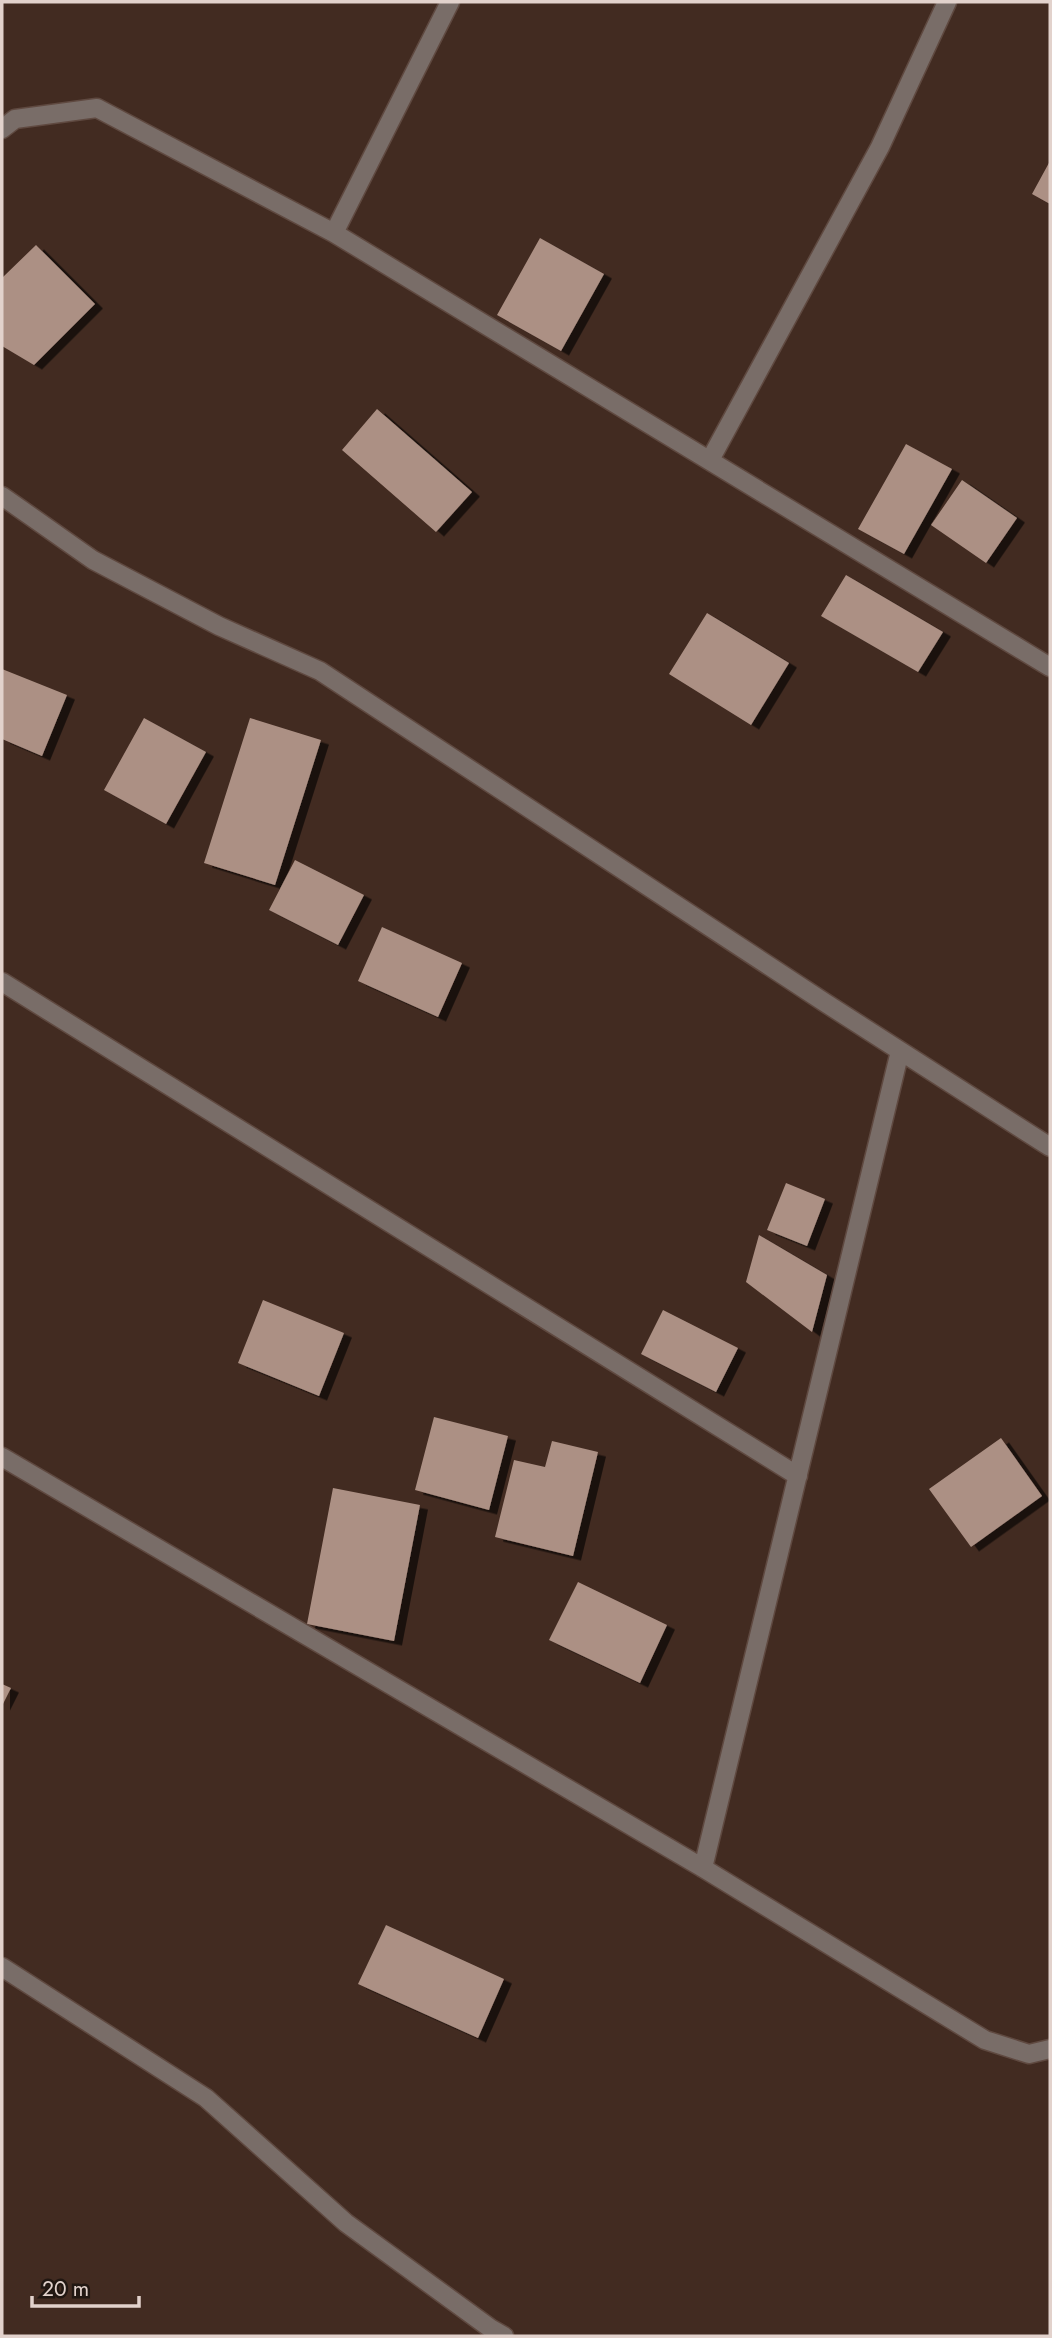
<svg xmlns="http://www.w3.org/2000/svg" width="1052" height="2338" viewBox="0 0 1052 2338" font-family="Jost,sans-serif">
<defs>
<filter id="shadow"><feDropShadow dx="8" dy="4.5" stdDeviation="0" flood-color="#0009"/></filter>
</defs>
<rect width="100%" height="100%" fill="#422b21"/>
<path fill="#ac9084" filter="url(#shadow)" d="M1050 161V204L1032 194Z
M540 238 604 274 561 351 497 315Z
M36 245 95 304 34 365 2 346V278Z
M377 409 472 492 436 532 342 450Z
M906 444 952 469 904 554 858 529Z
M962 480 1017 518 986 563 931 525Z
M846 575 943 632 918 672 821 616Z
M707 613 789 663 751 725 669 674Z
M2 669 67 695 42 756 2 739Z
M144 718 206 752 166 824 104 790Z
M250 718 321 740 275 885 204 863Z
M295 860 364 895 338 945 269 910Z
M382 927 462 963 438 1017 358 981Z
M786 1183 825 1199 807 1246 767 1230Z
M759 1235 827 1275 812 1332 746 1282Z
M263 1300 344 1333 319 1396 238 1363Z
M663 1310 738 1348 716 1392 641 1354Z
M434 1417 508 1436 489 1510 415 1490Z
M1001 1438 1042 1496 971 1547 929 1489Z
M552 1441 598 1452 573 1556 495 1537 514 1460 545 1467Z
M333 1488 420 1505 394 1641 307 1624Z
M578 1582 667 1625 640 1683 549 1640Z
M2 1684 11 1688 2 1706Z
M386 1925 504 1979 478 2038 358 1984Z"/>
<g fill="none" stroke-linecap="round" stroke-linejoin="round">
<g stroke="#5f4940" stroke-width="21">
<path id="minor" d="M2 129 15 119 97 108 334 233 1050 667
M334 233 450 2
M710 460 880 147 947 2
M2 496 93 560 219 626 320 671 824 1002 1050 1147
M2 982 798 1476
M2 1457 703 1868 985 2040 1029 2054 1050 2049
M703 1868 900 1051
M2 1967 206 2098 346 2223 490 2328 504 2336"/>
</g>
<use href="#minor" stroke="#796d68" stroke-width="18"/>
</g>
<rect width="1052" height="2338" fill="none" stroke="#e2d2cc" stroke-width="7"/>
<path d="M32 2296v10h107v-10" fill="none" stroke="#e2d2cc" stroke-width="3.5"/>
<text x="42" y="2296" font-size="21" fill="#e2d2cc" stroke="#211712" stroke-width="5" paint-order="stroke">20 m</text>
</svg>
